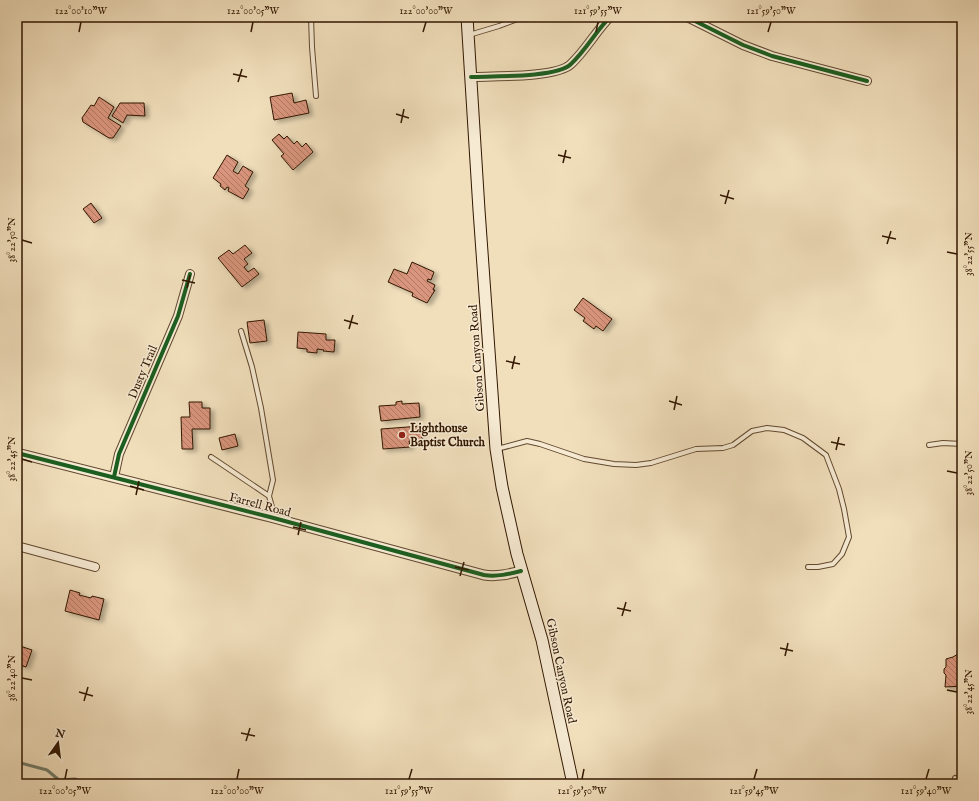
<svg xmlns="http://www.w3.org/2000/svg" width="979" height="801" viewBox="0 0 979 801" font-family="'IM FELL English',serif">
<defs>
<pattern id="building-back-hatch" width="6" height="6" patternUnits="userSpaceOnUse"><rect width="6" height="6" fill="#d9957d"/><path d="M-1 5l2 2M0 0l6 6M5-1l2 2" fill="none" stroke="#b17964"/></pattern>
<filter id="shadow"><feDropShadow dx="4" dy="2.5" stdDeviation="2" flood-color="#0004"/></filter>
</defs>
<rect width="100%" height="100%" fill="#f1dfbc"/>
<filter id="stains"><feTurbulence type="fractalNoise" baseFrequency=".005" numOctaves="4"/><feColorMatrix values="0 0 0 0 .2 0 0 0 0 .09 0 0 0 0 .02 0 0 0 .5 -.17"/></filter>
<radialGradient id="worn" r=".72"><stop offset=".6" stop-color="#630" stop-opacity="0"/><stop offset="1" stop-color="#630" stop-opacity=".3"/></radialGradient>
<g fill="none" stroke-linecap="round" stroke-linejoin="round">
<path stroke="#717b69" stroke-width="3" d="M17 762 47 770 59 780 75 779 89 784"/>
</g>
<path fill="url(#building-back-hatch)" stroke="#321700" filter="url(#shadow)" d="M292 93 294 103 306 100 309 113 274 120 270 97Z
M99 97 114 107 108 118 121 126 113 138H109L83 122 82 118 91 105 94 106Z
M120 103H144L145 116 127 115 123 123 112 116Z
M279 134 284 139 287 136 294 144 297 141 302 147 306 143 313 152 293 170 281 156 284 154 272 140Z
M227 155 238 162 233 171 238 174 243 166 253 172 245 186 249 189 243 199 228 191 229 188 227 187 225 190 220 186 221 184 213 178Z
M91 203 102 218 94 223 83 209Z
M245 245 252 253 244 259 248 264 244 267 248 272 254 268 259 274 242 287 218 258 229 250 233 254Z
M412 262 434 272 431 280 428 279 427 281 435 285 433 290H435L427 303 412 296 413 293 388 282 394 269 407 274Z
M583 298 612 319 603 331 596 326 594 329 583 321 585 318 574 310Z
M264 320 267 341 250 343 247 322Z
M298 332 326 334V340H335L334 352 323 351 324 350 317 349V353L307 352V349L297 348Z
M402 401V404L419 403 420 417 381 421 379 406 396 405V402Z
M189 402H202V408H210V429H192L193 449H182L181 417H190Z
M421 426 422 441H409L410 447 383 449 381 429Z
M235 434 238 446 222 450 219 438Z
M70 590 80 593 79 595 91 598 92 596 104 599 99 620 65 611Z
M962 634V686L945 687 946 675 944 673V669L946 667V659L953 657 958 654 957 651 961 649 960 635Z
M17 645 32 650 26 667 17 664Z"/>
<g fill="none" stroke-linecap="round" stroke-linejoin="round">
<g stroke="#62492f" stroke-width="6">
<path id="service" d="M311 17 312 47 316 96
M469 35 499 26 523 17
M241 331 252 367 261 408 273 480 269 496
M929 445 943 443 962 444
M497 449 527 441 540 444 584 459 614 464 636 465 651 463 696 449 723 448 733 445 752 431 767 428 784 430 803 438 826 455 839 489 844 509 849 537 842 554 833 564 818 567H808
M211 457 269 496 272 507 270 517
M955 778 960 784"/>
</g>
<g stroke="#62492f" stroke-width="10">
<path id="minor" d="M687 17 743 45 772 56 867 81
M471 77C492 76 557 78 571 64 586 50 596 31 610 17
M17 464 19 453
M114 477 119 454 178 316 190 274
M17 546 95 567"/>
</g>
<g stroke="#62492f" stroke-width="11">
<path id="tertiary" d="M17 453 270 517 484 575C497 577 509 574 521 571"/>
</g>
<g stroke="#321700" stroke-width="13">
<path id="secondary" d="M467 17 479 210 496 449 502 487 517 554 542 640 573 784"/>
</g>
<use href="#service" stroke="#f6ead3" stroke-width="4"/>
<use href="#minor" stroke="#f6ead3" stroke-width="8"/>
<use href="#tertiary" stroke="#f6ead3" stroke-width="9"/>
<use href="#secondary" stroke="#f6ead3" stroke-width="11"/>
<g stroke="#f6ead3" stroke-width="6">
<path id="cycleway" d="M687 17 743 45 772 56 867 81
M471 77C492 76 557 78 571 64 586 50 596 31 610 17
M17 453 270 517 484 575C497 577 509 574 521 571
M114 477 119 454 178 316 190 274"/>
</g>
<use href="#cycleway" stroke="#1b5e20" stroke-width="4"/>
</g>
<path fill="none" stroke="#321700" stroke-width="1.5" d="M79 32 81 22M251 32 253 22M423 32 426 22M596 32 598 22M768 32 771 22M233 74 247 77M238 82 242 69M396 114 409 118M401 123 404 109M558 155 571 158M563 163 566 150M720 195 734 199M725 204 729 190M882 236 896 239M22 240 32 243M887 244 891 231M947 252 957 254M182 280 195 283M187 288 190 275M344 320 358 324M349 329 353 315M506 361 520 364M512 369 515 356M669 401 682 405M674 410 677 396M831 442 845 445M836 450 839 437M22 459 32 462M947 471 957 473M130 486 144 490M136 495 139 481M293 527 306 530M298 535 301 522M455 567 469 570M460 576 464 562M617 608 631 611M622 616 626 602M780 648 793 651M785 656 788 643M22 678 32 680M947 690 957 692M79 692 93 696M84 701 88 687M241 733 255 736M246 741 250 728M65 779 67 769M237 779 239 769M409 779 412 769M582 779 584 769M754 779 757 769M926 779 929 769"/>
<circle fill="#8f2418" stroke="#f6ead3" stroke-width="1.5" cx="402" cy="435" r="4"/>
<g text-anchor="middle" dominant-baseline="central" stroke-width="3" stroke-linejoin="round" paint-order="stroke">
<g font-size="12" fill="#321700" stroke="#f6ead3">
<text transform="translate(477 358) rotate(-94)">Gibson Canyon Road</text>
<text transform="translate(143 372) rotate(-67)">Dusty Trail</text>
<text transform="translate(260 505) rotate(15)">Farrell Road</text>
<text transform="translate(561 671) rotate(78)">Gibson Canyon Road</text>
</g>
<g font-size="12" font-weight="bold" fill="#321700" stroke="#f6ead3" text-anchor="start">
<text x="410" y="428">Lighthouse<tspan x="410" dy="14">Baptist Church</tspan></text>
</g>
</g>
<rect width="979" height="801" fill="none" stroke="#f1dfbc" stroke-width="44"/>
<g transform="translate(58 743) rotate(14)" stroke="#f6ead3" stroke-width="3" paint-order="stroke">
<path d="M0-3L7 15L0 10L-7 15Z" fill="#321700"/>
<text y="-6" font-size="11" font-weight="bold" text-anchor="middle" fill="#321700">N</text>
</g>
<rect x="22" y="22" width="935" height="757" fill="none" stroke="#321700" stroke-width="1.5"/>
<g font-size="10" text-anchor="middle" fill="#321700">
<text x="81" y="14">122°00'10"W</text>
<text x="253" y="14">122°00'05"W</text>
<text x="426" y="14">122°00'00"W</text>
<text x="598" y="14">121°59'55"W</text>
<text x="771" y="14">121°59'50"W</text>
<text transform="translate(11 240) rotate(-90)" y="4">38°22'50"N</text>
<text transform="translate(968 254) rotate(-90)" y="4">38°22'55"N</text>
<text transform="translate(11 459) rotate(-90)" y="4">38°22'45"N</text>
<text transform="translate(968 473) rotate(-90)" y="4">38°22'50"N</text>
<text transform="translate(11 678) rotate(-90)" y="4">38°22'40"N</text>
<text transform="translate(968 692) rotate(-90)" y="4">38°22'45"N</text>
<text x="65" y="794">122°00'05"W</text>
<text x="237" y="794">122°00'00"W</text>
<text x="409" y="794">121°59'55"W</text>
<text x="582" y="794">121°59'50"W</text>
<text x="754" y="794">121°59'45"W</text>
<text x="926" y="794">121°59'40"W</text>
</g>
<rect width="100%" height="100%" filter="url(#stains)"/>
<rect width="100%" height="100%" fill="url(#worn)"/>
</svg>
